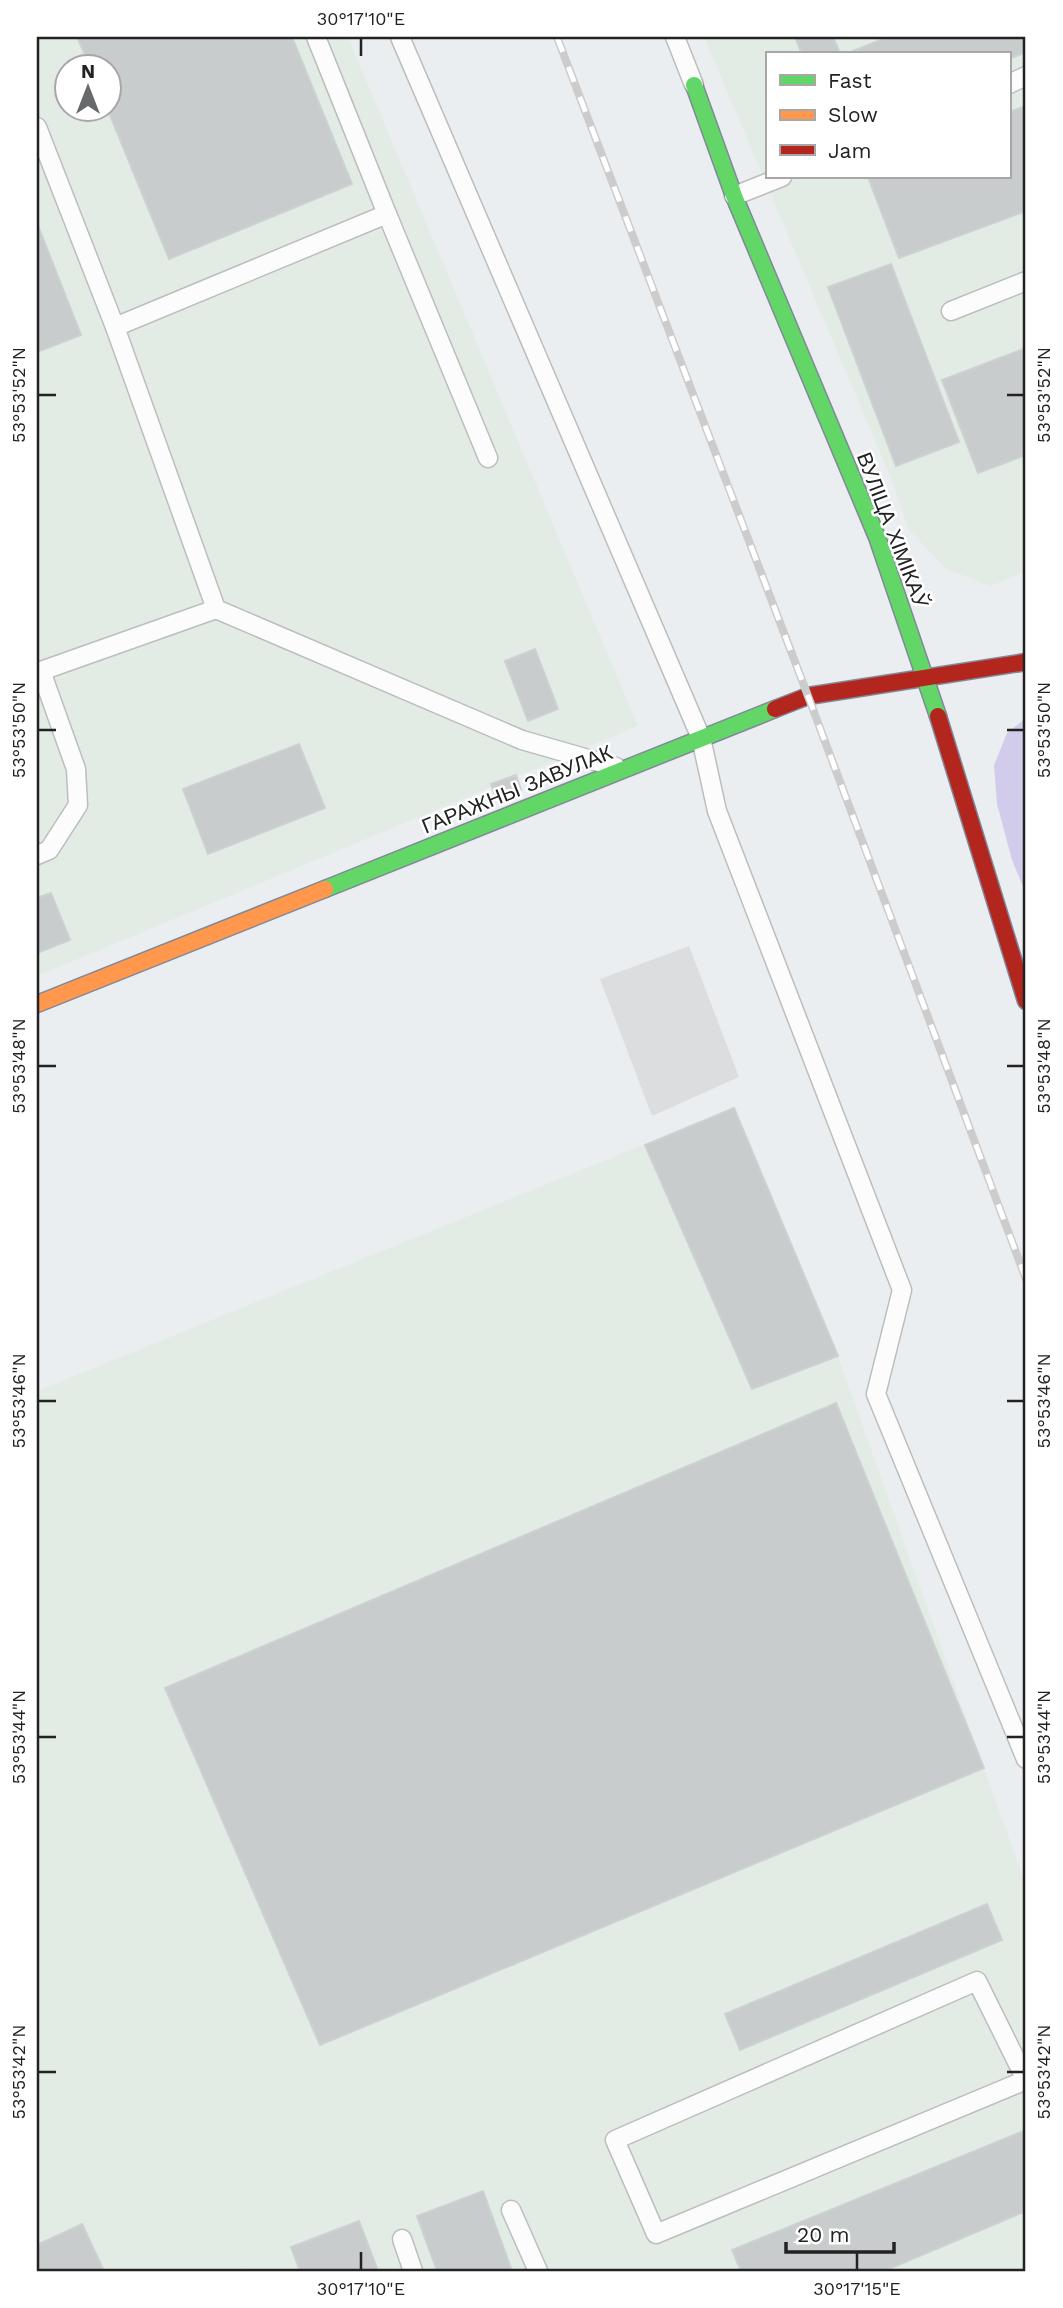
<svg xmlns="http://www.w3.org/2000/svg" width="1063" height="2308" font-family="'Work Sans',sans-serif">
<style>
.industrial{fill:#e3ece4;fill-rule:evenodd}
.grass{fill:#d1ccec}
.parking{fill:#dcddde}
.building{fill:#c8cccd;stroke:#ccd1d3;stroke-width:2}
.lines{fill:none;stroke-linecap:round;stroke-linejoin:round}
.lane-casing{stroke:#bcbebe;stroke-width:21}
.fast-casing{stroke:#82889a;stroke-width:19}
.slow-casing{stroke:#82889a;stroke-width:19}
.jam-casing{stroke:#82889a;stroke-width:19}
.path{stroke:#c6d4d1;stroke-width:4.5;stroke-dasharray:3.5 3.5;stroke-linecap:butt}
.lane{stroke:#fcfcfd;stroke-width:18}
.fast{stroke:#63d668;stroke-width:16}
.slow{stroke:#ff974d;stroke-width:16}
.jam{stroke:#b3261e;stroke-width:16}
.rail-casing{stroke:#ccc;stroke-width:8}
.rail{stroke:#fff;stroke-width:5;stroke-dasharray:16;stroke-linecap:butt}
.ticks{fill:none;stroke:#222;stroke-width:2.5}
.labels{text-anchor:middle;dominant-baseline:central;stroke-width:5;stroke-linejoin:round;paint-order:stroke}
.street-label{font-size:21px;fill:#222;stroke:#fff}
.neatline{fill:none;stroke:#222;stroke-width:2.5}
.ticks-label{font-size:18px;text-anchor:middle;fill:#222}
</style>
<rect width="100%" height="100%" fill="#ebeef0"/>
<g class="industrial">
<path d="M37 37H348L638 726 37 976ZM66 66H108V108H66Z"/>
<path d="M704 37H1026V571L991 586 946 569 909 530 890 476ZM767 54H1009V177H767Z"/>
<polygon points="734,1108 838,1356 1026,1886 1026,2271 37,2271 37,1391"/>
</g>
<polygon class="grass" points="1026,718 1026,894 1012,860 997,804 994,765 1007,733"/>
<polygon class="parking" points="689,946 739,1077 652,1116 600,979"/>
<g class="building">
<polygon points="77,37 292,37 352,184 169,259 107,108 108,66 90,66"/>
<polygon points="795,37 833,37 840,53 802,54"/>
<polygon points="888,37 1026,37 1026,52 1009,59 1009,54 846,54"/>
<polygon points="1026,106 1026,211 899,258 868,177 1009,177 1009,112"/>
<polygon points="37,223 81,335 37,352"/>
<polygon points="891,264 959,442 896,466 828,287"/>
<polygon points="1026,348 1026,455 978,473 942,380"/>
<polygon points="535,649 558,709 528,721 505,661"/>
<polygon points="299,744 325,808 208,854 183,789"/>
<polygon points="516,775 521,790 496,799 491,784"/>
<polygon points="51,893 70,940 37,953 37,898"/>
<polygon points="734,1108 838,1356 752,1389 645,1145"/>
<polygon points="836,1403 984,1768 320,2045 165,1688"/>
<polygon points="987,1904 1002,1940 740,2050 725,2014"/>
<polygon points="1026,2130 1026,2211 884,2271 741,2271 732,2250"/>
<polygon points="483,2191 512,2271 437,2271 417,2216"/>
<polygon points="359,2221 378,2271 300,2271 291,2247"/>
<polygon points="82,2224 104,2271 37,2271 37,2245"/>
</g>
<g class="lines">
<g class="lane-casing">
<g id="lane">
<polyline points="400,37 701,738 717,811 902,1290 876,1394 1026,1759"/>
<polyline points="675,37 694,85"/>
<polyline points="1009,84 1026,76"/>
<polyline points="37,127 115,327 216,609 522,740 616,767"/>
<polyline points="734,196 782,177"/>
<polyline points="387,214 488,458"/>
<polyline points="951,311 1026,281"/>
<polyline points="115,327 387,214 316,37"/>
<polyline points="37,855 49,850 78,805 76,769 41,671 216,609"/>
<polygon points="977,1981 1026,2080 656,2234 615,2140"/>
<polyline points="511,2210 538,2271"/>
<polyline points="402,2239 413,2271"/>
</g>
</g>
<g class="fast-casing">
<g id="fast">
<polyline points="694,85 734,196 877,537 938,716"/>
<polyline points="325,889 775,709"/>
</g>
</g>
<g class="slow-casing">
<polyline id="slow" points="37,1004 325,889"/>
</g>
<g class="jam-casing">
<g id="jam">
<polyline points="775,709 808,696 1026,662"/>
<polyline points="938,716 1026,1001"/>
</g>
</g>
<polyline class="path" points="243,2271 250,2271"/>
<use href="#lane" class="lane"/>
<use href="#fast" class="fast"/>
<use href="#slow" class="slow"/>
<use href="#jam" class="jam"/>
<g class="rail-casing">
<polyline id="rail" points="557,37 808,696 1026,1279"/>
</g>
<use href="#rail" class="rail"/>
</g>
<path class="ticks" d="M361 38V56M38 395H56M1007 395H1024M38 730H56M1007 730H1024M38 1066H56M1007 1066H1024M38 1401H56M1007 1401H1024M38 1737H56M1007 1737H1024M38 2072H56M1007 2072H1024M361 2252V2270M857 2252V2270"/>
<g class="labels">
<g class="street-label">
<text transform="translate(893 530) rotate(69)">ВУЛІЦА ХІМІКАЎ</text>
<text transform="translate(517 789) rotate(-22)">ГАРАЖНЫ ЗАВУЛАК</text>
</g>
</g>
<rect width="1063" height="2308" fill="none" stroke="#ffffff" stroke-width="77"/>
<rect x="766" y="52" width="245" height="126" fill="#ffffff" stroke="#a7a7a7" stroke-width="2"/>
<rect x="780" y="75" width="35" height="10" fill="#63d668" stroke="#a7a7a7" stroke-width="2"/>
<text x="828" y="88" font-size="21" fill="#222222">Fast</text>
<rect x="780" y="110" width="35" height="10" fill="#ff974d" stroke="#a7a7a7" stroke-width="2"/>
<text x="828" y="122" font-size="21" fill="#222222">Slow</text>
<rect x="780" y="145" width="35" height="10" fill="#b3261e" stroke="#a7a7a7" stroke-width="2"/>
<text x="828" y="158" font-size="21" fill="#222222">Jam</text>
<g transform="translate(88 88)"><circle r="33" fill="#ffffff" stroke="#a7a7a7" stroke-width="2"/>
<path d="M0-5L12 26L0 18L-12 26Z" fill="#68696a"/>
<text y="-10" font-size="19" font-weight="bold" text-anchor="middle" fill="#222222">N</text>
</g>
<path d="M786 2242v10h108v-10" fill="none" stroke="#222222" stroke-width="3.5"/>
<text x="797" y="2242" font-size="21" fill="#222222" stroke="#ffffff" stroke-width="5" paint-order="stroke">20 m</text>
<rect x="38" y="38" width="986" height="2232" class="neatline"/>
<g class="ticks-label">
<text x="361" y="25">30°17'10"E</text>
<text transform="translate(19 395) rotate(-90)" y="6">53°53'52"N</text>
<text transform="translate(1044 395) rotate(-90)" y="6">53°53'52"N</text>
<text transform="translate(19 730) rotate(-90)" y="6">53°53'50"N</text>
<text transform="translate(1044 730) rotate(-90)" y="6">53°53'50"N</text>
<text transform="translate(19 1066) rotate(-90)" y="6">53°53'48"N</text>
<text transform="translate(1044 1066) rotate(-90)" y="6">53°53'48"N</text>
<text transform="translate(19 1401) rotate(-90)" y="6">53°53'46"N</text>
<text transform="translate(1044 1401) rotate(-90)" y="6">53°53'46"N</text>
<text transform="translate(19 1737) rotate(-90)" y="6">53°53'44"N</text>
<text transform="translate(1044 1737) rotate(-90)" y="6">53°53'44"N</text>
<text transform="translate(19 2072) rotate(-90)" y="6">53°53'42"N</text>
<text transform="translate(1044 2072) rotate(-90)" y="6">53°53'42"N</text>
<text x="361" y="2295">30°17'10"E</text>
<text x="857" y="2295">30°17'15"E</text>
</g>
</svg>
